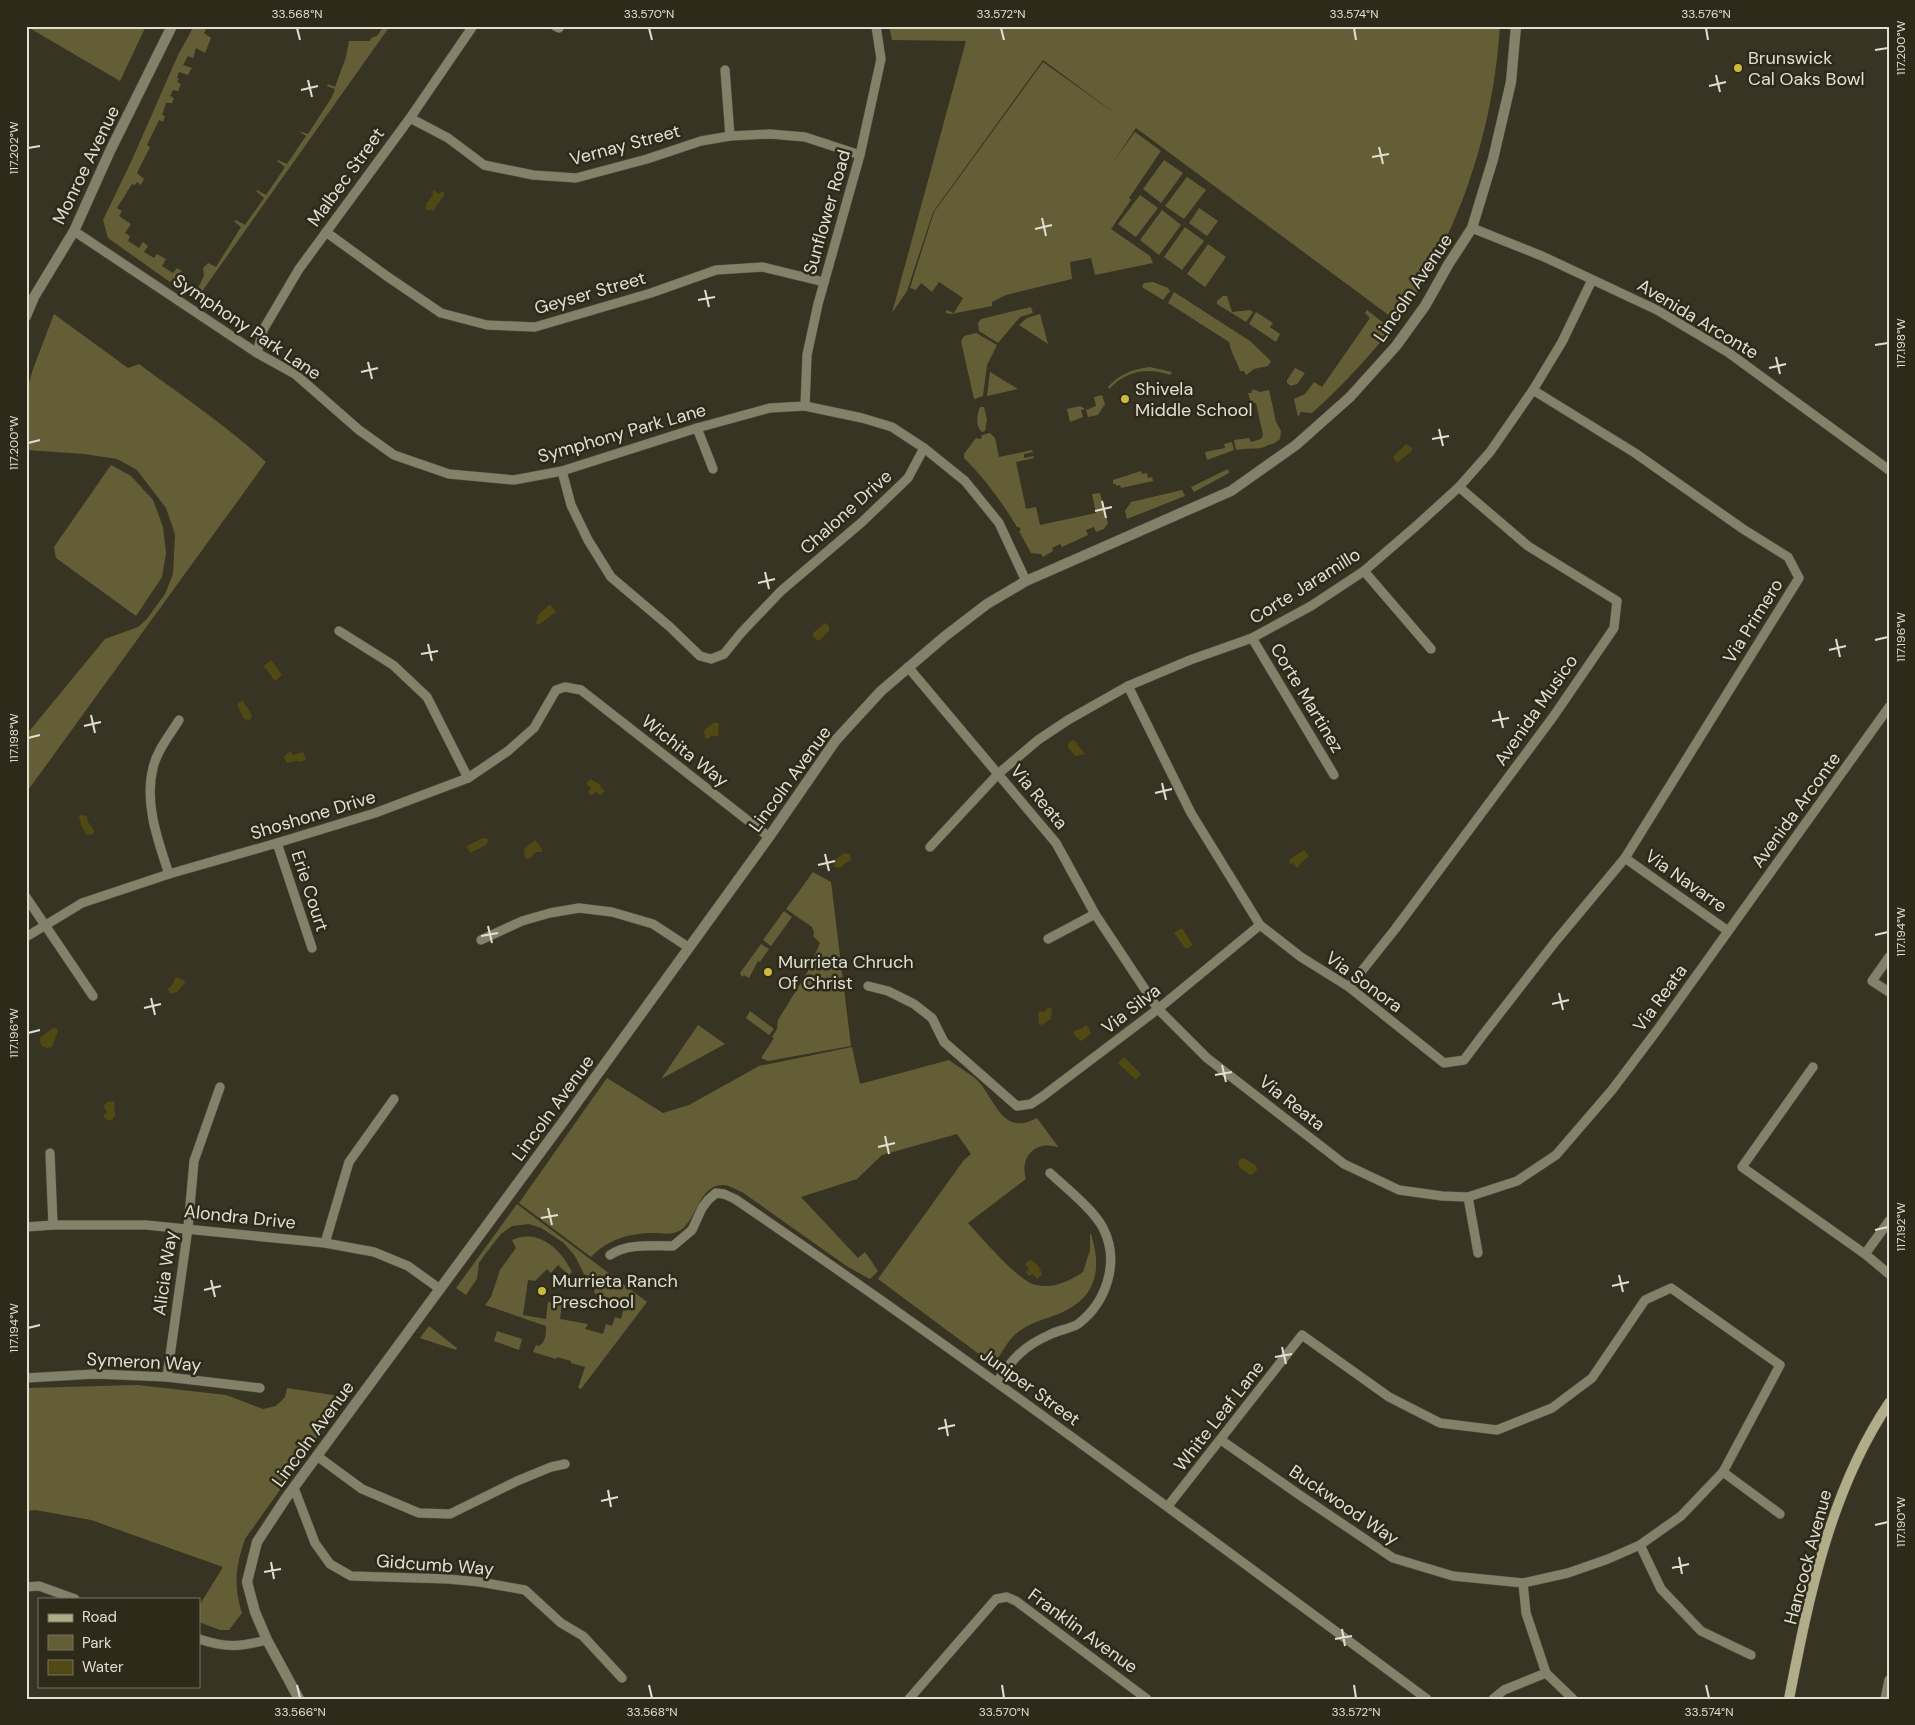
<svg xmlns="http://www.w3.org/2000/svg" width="1915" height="1725" font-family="'DM Sans',sans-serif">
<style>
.green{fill:#645e36}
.water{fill:#504913}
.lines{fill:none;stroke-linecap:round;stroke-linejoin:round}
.minor-casing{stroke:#555343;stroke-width:10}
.tertiary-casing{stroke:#555343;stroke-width:11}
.secondary-casing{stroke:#555343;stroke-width:11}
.minor{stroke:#84816b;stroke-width:9}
.tertiary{stroke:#84816b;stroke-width:10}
.secondary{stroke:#b1ad89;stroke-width:10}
.ticks{fill:none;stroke:#e0dfd4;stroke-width:2}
.poi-dot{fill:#cbba39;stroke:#2d2a19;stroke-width:2}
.labels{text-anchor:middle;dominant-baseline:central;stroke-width:5;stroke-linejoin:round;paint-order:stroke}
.poi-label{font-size:18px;fill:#e0dfd4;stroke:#2d2a19;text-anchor:start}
.street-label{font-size:18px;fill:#e0dfd4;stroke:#2d2a19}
.neatline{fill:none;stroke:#e0dfd4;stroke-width:2}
.ticks-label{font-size:12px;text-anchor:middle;fill:#e0dfd4}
</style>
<rect width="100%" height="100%" fill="#373423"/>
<g class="green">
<polygon points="26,26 146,26 120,81"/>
<polygon points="194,26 208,26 204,33 211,38 205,53 196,48 193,58 188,56 183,65 192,68 188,75 179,72 177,78 179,79 177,82 181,84 178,91 173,90 170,96 174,98 172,103 166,103 162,115 165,116 163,122 159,120 147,145 150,147 137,173 144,179 141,185 137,182 135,185 132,184 117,208 122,211 119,216 131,224 125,233 130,236 128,241 139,248 143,242 148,246 144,252 154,258 157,254 166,259 162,266 173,273 177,268 182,271 178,276 170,282 108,238 103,220 131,162 178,55"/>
<polygon points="384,26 390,26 196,300 193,298 204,276 203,268 208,263 216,267 241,227 234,221 236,220 245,225 264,198 256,191 257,190 266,195 285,167 277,161 278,160 287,164 306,136 299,131 308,134 332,97 335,89 327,86 328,84 335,87 346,57 349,41 370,41 371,38 377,36"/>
<path d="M889 26H1500C1493 133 1459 234 1398 322L1136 128 1114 161 1135 132 1161 151 1129 198 1131 200 1111 229 1150 256 1153 263 1095 275 1091 258 1070 262 1072 279 1006 295 992 302V306L951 314 946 313V310L954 313 963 298 939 282 932 292 921 283 916 290 910 288 934 212 1043 62 1120 117 1043 60 933 212 907 291 892 313 966 41 892 40Z"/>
<polygon points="1164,160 1183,173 1161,203 1143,189"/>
<polygon points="1187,177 1206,190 1184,219 1165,206"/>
<polygon points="1140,195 1158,208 1136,237 1118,224"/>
<polygon points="1199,208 1218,221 1207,236 1189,223"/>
<polygon points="1162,210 1181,225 1159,255 1140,240"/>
<polygon points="1185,227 1204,241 1182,270 1164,257"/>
<polygon points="1208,244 1226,257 1205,287 1187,274"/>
<polygon points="1153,282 1168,288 1170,291 1163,300 1142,287 1144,283"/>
<path d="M1174 292 1250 341 1271 361 1268 366 1254 369 1246 375 1244 371H1240C1237 361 1231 353 1229 342L1168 303Z"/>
<polygon points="1223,296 1227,296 1232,312 1250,310 1253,312 1246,322 1217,304 1217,301"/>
<polygon points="1031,307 1033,313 1020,317 998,343 979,331 978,323 981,319"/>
<path d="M1367 310 1391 329C1367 359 1341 387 1312 413L1301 412 1298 417 1294 399 1305 394 1314 382 1322 387 1370 318 1365 313Z"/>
<polygon points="1256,312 1273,323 1270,327 1280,334 1276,342 1249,324"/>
<path d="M54 314 128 368 139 364C182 396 227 426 266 462L26 793V735L105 639 138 627 146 620 165 594 173 574 175 534 166 508 137 470 117 459 84 454 26 450V393L33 369Z"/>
<polygon points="1040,314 1048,344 1019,325 1027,318"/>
<polygon points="976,333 997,345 987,365 983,396 974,399 961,341 964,336"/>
<path d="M1150 367 1172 372 1170 375C1147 367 1126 371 1109 389L1108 387C1119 374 1133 369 1150 367Z"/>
<polygon points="1295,368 1305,373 1297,384 1291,386 1287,383 1287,380"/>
<polygon points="990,372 1018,389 987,396"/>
<path d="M1253 389 1260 392 1269 390 1276 422 1281 431 1280 439 1273 444C1268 444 1266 447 1261 448 1253 449 1245 448 1236 450L1234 440 1249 438 1251 442 1261 439 1263 435 1256 403H1251L1248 393H1251Z"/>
<polygon points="1102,395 1105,404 1098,415 1088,417 1086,410 1096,406 1094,397"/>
<polygon points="1080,406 1085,409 1081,410 1083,417 1070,422 1067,409"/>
<path d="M980 407H984L987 420 985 431 982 432C975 427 977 413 980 407Z"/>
<path d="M990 433 995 438 999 457 1032 450 1033 452 1024 454V458L1034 456V458L1016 462 1026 509 1036 507 1040 525 1096 513 1092 494 1100 493 1108 523 1104 529 1096 532 1094 527 1086 530 1088 535 1062 547 1060 544 1052 548 1053 551 1043 557 1041 554 1031 553 1019 531 1021 530 1019 527H1017C1002 502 985 479 964 458V454L976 438 981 439 982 435Z"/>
<polygon points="1232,442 1234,450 1207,460 1205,452 1225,448 1224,444"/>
<polygon points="111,465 131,476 153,500 163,527 166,553 162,577 136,616 56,558 54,547"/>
<polygon points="1228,469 1229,473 1194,492 1191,487"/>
<polygon points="1141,471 1142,474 1147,473 1148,478 1152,477 1153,481 1121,488 1120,485 1116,486 1116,484 1113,484 1113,480"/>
<polygon points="1182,490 1185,496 1127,519 1125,511 1131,502"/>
<polygon points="813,872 831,882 851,1046 768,1061 761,1058 774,1038 772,1037 777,1029 778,1020 807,973 820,943 813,936 814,932 812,927 786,909"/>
<polygon points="784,911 792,917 771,946 763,940"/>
<polygon points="761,944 769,949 760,962 758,961 749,978 744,975 742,977 740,973"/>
<polygon points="750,1011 774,1029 769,1035 746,1018"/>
<polygon points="698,1025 725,1044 661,1079"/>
<path d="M852 1047 860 1084 949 1060C959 1068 976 1076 983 1087 997 1107 1006 1135 1037 1118L1059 1148C1037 1139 1019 1156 1026 1179L968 1223C981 1237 1019 1282 1036 1285 1053 1289 1070 1281 1083 1272L1090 1250V1234H1091C1102 1268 1097 1296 1063 1312 1047 1319 1030 1322 1017 1333 1009 1339 1004 1349 998 1358L987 1360 878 1279 964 1160 971 1154 957 1134 882 1155 857 1179 801 1197 858 1258 865 1252 878 1271 870 1279 848 1267 742 1192C736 1190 729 1185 724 1185 698 1183 697 1224 677 1232 670 1235 661 1233 654 1233 630 1233 608 1239 591 1257L519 1203 607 1078 663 1113 689 1105 759 1066Z"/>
<path d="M517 1204 647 1302 581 1389 578 1388 585 1367 571 1363V1361L557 1357 556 1359 533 1352 536 1345 539 1346C546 1342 546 1333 546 1326L485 1305 491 1297 500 1270 516 1248 512 1240C538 1228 561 1249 572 1272L569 1275 558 1265 551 1273 547 1269 535 1281 528 1280 523 1315 546 1319 548 1302 562 1303 560 1319 588 1324 585 1329 603 1334 606 1324 612 1326 615 1317 621 1319 625 1303 594 1293 596 1281 584 1274 575 1256 564 1243 541 1228 529 1224 512 1226 501 1234 486 1253 479 1263 477 1279 466 1295 456 1288Z"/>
<polygon points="429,1326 457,1348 456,1350 420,1338"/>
<polygon points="497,1331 522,1339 519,1350 494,1341"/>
<path d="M137 1385 226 1395 263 1409 276 1406 285 1397 287 1388 346 1397 245 1539C236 1566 233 1584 242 1613L229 1630H220L199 1622V1606L223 1567 91 1520 35 1510 26 1511V1388Z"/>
</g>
<g class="water">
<polygon points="434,190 439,194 442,191 445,194 433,211 430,209 428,211 425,208 427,205 425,203 427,203 433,195 432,194"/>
<polygon points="1406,444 1412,448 1412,451 1397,463 1393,457"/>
<polygon points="550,604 556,612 538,625 535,622 538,620 537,616"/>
<polygon points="825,623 829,626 829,631 819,641 813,637 813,633"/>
<polygon points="271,660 282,675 275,681 264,666"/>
<polygon points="243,701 252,715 250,720 244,719 238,707 238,703"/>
<polygon points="715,722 719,724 718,732 719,736 711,736 708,739 705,738 704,730"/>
<polygon points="1073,740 1075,741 1085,754 1075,756 1068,747 1068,743"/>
<polygon points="290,751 293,755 303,752 306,759 301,762 296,761 287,763 284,757"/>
<polygon points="590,779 601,785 600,787 605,791 601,795 595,792 592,796 588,793 591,788 586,784"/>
<polygon points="82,815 87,816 88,822 94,830 93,834 87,835 81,825 79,816"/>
<polygon points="483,838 489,839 486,845 470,853 467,846"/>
<polygon points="535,840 542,849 542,852 535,852 531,858 525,859 524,849"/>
<polygon points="1304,850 1309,856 1299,865 1300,866 1297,868 1293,863 1289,864 1290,859"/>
<polygon points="844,853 850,854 851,860 843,865 841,868 834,867 835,860"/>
<polygon points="1182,928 1193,945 1186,949 1174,933"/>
<polygon points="175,977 184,980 185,983 177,992 170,994 168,989 173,984"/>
<polygon points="1048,1008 1051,1008 1052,1009 1051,1019 1042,1025 1039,1024 1038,1013 1040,1011 1044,1012"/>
<polygon points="1085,1025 1089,1028 1091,1034 1081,1041 1075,1036 1073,1031 1083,1028"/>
<polygon points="53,1028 56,1028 58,1031 52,1047 47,1048 42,1046 39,1040 41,1037"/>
<polygon points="1124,1057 1141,1074 1136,1080 1118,1063"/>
<polygon points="114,1101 115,1115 112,1120 108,1120 103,1117 107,1112 104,1107 106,1102"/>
<polygon points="1244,1158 1256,1166 1257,1170 1253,1174 1250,1175 1239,1167 1238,1162 1240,1159"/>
<path d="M1030 1260C1038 1264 1040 1267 1042 1275L1037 1279 1033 1274 1029 1276 1026 1272 1029 1269 1025 1264Z"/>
</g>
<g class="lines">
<g class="minor-casing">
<g id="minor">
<polyline points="555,26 559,28"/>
<polyline points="725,70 730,136"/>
<polyline points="410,118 448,138 484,165 533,175 576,178 647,159 701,141 730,136 770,134 805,137 860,155"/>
<polyline points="1472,228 1542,256 1657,310 1729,353 1889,470"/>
<polyline points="74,231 257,353 295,374 359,430 394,455 449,474 514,480 562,471 697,428 770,408 805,406 862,418 892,427 924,448 965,481 999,523 1026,581"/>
<polyline points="326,232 388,277 441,313 487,325 535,327 651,293 716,270 763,267 824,282"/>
<polyline points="257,353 263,330 299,269 410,118 473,26"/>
<polyline points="805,406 807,355 818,304 860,155 881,59 876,26"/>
<polyline points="697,428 713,469"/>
<polyline points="562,471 571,505 588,540 611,577 670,627 700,656 711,659 724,654 741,633 781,591 862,522 908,478 924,448"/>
<polyline points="1364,571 1431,649"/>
<polyline points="339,631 393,665 427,697 468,778"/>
<polyline points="1252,638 1334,775"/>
<polyline points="908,667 1056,843 1095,914 1158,1009 1207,1058 1344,1164 1399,1190 1442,1196 1468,1197 1517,1181 1556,1155 1612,1090 1658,1029 1889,707"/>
<polyline points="1128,686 1191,813 1260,925 1301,957 1349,987 1444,1063 1464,1060 1482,1036 1555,942 1625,858 1799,578 1788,557 1743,529 1635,453 1533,390"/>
<polyline points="277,843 312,948"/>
<polyline points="930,847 998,774 1038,740 1068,720 1128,686 1190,660 1252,638 1311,606 1364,571 1415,527 1459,487 1490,452 1533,390 1562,342 1592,280"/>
<polyline points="1625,858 1728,931"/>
<path d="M169 874C158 841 144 803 153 768 157 750 170 735 179 720"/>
<polyline points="26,897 93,996"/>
<polyline points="26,937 82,903 169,874 277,843 375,813 468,778 508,751 534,728 556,690 565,687 581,690 769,837"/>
<polyline points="1048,939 1095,914"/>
<polyline points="481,940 522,921 550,913 579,908 612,912 653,924 688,947"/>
<polyline points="1889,957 1872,981 1889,992"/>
<polyline points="868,986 888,991 914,1004 932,1018 944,1042 1017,1106 1031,1104 1043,1096 1158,1009 1260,925"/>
<polyline points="1349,987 1396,928 1553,717 1614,628 1617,601 1528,546 1459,487"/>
<polyline points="1813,1067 1742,1167 1865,1254 1889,1274"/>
<polyline points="50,1153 53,1225"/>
<polyline points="1468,1197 1478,1253"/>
<polyline points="26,1227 53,1225 146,1225 325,1243 374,1252 408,1266 440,1289"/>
<polyline points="325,1243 349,1162 394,1099"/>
<polyline points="1865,1254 1889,1221"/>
<path d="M610 1255C628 1243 652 1246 673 1246L692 1230 702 1208 708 1200 716 1193 724 1194 735 1199C970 1359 1198 1529 1427 1699"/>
<polyline points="167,1377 188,1228 194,1161 220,1087"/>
<polyline points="26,1378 95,1374 167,1377 260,1388"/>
<path d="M997 1382C1012 1359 1024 1346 1049 1335 1058 1330 1070 1329 1078 1324 1107 1302 1120 1261 1103 1228 1094 1210 1065 1187 1050 1173"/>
<polyline points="317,1456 362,1489 419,1513 450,1514 517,1481 551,1467 565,1464"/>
<polyline points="1723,1472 1780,1514"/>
<polyline points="294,1488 315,1543 330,1564 351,1576 448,1579 480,1582 525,1590 561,1623 583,1636 622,1678"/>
<polyline points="1168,1506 1302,1335 1389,1397 1440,1423 1497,1430 1552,1408 1592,1378 1645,1300 1671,1288 1780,1365 1723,1472 1681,1516 1640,1545 1608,1559 1568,1573 1523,1583 1453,1576 1393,1558 1301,1496 1221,1440"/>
<polyline points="1640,1545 1661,1589 1701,1631 1751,1655"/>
<polyline points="1523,1583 1526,1613 1546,1673 1573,1699"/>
<polyline points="26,1587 39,1586 75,1599"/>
<path d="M199 1639C226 1648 239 1647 267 1640"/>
<polyline points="909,1699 996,1599 1007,1597 1016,1601 1147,1699"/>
<polyline points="1493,1699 1504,1690 1546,1673"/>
<polyline points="1885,1699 1889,1680"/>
</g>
</g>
<g class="tertiary-casing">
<g id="tertiary">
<polyline points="26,316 34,297 74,231 110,151 172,26"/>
<polyline points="299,1699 267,1640 255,1612 247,1582 257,1542 286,1498 565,1119 769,837 836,740 881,691 944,637 987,604 1026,581 1231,491 1296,445 1350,397 1396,346 1425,306 1448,265 1472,228 1493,159 1511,82 1516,26"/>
</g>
</g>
<g class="secondary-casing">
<path id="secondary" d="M1789 1699C1809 1596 1830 1491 1889 1403"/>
</g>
<use href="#minor" class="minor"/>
<use href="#tertiary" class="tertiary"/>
<use href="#secondary" class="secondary"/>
</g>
<path class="ticks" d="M297 28 300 40M649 28 652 40M1001 28 1004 40M1354 28 1356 40M1706 28 1708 40M1875 50 1888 48M1716 75 1720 92M308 80 312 97M1709 86 1726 82M301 90 318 86M1379 147 1383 164M28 148 40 146M1372 157 1389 154M1042 218 1046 236M1035 229 1052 225M705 290 709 307M698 300 715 297M1875 345 1888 343M1776 357 1780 374M368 362 372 379M1769 368 1786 364M361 372 378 368M1439 429 1443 446M1432 439 1449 436M28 443 40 440M1102 501 1106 518M1095 511 1112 507M765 572 769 589M758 583 775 579M1836 639 1840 657M1875 640 1888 637M428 644 432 661M1829 650 1846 646M421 654 438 651M1499 711 1503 728M91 715 95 733M1492 721 1509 718M84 726 101 722M28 738 40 735M1162 783 1166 800M1155 793 1172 789M825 854 829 871M818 865 835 861M488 926 492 943M1875 935 1888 932M481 936 498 933M1559 993 1563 1010M151 998 155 1015M1552 1004 1569 1000M144 1008 161 1004M28 1033 40 1030M1222 1065 1226 1082M1215 1075 1232 1072M885 1136 889 1154M878 1147 895 1143M548 1208 552 1225M541 1218 558 1215M1875 1230 1888 1227M1619 1275 1623 1292M211 1280 215 1297M1612 1286 1629 1282M204 1290 221 1286M28 1328 40 1325M1282 1347 1286 1364M1275 1357 1292 1354M945 1419 948 1436M938 1429 955 1425M608 1490 611 1507M601 1501 618 1497M1875 1525 1888 1522M1679 1557 1682 1574M271 1562 274 1579M1672 1568 1689 1564M264 1572 281 1569M1342 1629 1345 1646M1335 1639 1352 1636M297 1685 300 1698M649 1685 652 1698M1002 1685 1004 1698M1354 1685 1356 1698M1706 1685 1709 1698"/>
<g class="poi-dot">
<circle cx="1738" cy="68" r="5"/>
<circle cx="1125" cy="399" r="5"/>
<circle cx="768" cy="972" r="5"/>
<circle cx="542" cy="1291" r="5"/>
</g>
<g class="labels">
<g class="poi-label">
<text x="1748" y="58">Brunswick<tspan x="1748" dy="21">Cal Oaks Bowl</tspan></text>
<text x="1135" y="389">Shivela<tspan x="1135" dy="21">Middle School</tspan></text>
<text x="778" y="962">Murrieta Chruch<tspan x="778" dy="21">Of Christ</tspan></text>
<text x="552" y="1281">Murrieta Ranch<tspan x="552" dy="21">Preschool</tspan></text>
</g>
<g class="street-label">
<text transform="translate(625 145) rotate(-15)">Vernay Street</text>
<text transform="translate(86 165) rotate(-64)">Monroe Avenue</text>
<text transform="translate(346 177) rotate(-54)">Malbec Street</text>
<text transform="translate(827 212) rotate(-74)">Sunflower Road</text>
<text transform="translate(1413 288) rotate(-56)">Lincoln Avenue</text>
<text transform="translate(590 293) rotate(-16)">Geyser Street</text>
<text transform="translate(1698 319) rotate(31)">Avenida Arconte</text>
<text transform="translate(247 327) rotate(34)">Symphony Park Lane</text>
<text transform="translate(622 433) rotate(-16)">Symphony Park Lane</text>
<text transform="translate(846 512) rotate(-42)">Chalone Drive</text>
<text transform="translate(1305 586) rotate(-32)">Corte Jaramillo</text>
<text transform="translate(1753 621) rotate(-58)">Via Primero</text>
<text transform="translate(1307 698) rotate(59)">Corte Martinez</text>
<text transform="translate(1536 710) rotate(-55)">Avenida Musico</text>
<text transform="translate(685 751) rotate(38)">Wichita Way</text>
<text transform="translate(790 779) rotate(-54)">Lincoln Avenue</text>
<text transform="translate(1039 797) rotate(50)">Via Reata</text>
<text transform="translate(1796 810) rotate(-54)">Avenida Arconte</text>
<text transform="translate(313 815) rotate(-17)">Shoshone Drive</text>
<text transform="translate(1686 881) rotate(35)">Via Navarre</text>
<text transform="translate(310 891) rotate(72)">Erie Court</text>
<text transform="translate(1364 982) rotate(36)">Via Sonora</text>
<text transform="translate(1660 998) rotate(-54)">Via Reata</text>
<text transform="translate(1131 1009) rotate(-38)">Via Silva</text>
<text transform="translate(1292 1103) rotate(38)">Via Reata</text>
<text transform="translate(553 1108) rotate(-54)">Lincoln Avenue</text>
<text transform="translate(240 1217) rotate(6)">Alondra Drive</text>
<text transform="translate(165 1273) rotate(-82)">Alicia Way</text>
<text transform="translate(144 1362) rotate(3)">Symeron Way</text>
<text transform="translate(1030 1387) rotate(36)">Juniper Street</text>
<text transform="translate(1219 1416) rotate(-52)">White Leaf Lane</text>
<text transform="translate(313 1434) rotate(-54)">Lincoln Avenue</text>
<text transform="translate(1344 1505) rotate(34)">Buckwood Way</text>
<text transform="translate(1808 1557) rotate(-75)">Hancock Avenue</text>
<text transform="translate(435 1565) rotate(4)">Gidcumb Way</text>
<text transform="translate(1083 1631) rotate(36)">Franklin Avenue</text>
</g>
</g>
<rect width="1915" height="1725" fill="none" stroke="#2d2a19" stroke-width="55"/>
<rect x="38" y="1598" width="162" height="90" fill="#2d2a19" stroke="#757264"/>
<rect x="48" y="1614" width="25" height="8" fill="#b1ad89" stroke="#757264"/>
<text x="82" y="1622" font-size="15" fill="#e0dfd4">Road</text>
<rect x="48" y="1635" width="25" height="15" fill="#645e36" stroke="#757264"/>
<text x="82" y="1648" font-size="15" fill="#e0dfd4">Park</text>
<rect x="48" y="1660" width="25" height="15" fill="#504913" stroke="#757264"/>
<text x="82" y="1672" font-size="15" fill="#e0dfd4">Water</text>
<rect x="28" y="28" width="1860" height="1670" class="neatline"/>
<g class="ticks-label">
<text x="297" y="18">33.568°N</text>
<text x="649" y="18">33.570°N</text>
<text x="1001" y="18">33.572°N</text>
<text x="1354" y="18">33.574°N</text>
<text x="1706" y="18">33.576°N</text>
<text transform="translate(1901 48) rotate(-90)" y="4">117.200°W</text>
<text transform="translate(14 148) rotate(-90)" y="4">117.202°W</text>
<text transform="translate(1901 343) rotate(-90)" y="4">117.198°W</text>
<text transform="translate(14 443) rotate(-90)" y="4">117.200°W</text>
<text transform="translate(1901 637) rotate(-90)" y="4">117.196°W</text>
<text transform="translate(14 738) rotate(-90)" y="4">117.198°W</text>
<text transform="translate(1901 932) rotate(-90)" y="4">117.194°W</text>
<text transform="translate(14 1033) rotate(-90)" y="4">117.196°W</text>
<text transform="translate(1901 1227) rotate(-90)" y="4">117.192°W</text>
<text transform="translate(14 1328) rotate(-90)" y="4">117.194°W</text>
<text transform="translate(1901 1522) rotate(-90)" y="4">117.190°W</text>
<text x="300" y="1716">33.566°N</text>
<text x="652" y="1716">33.568°N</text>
<text x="1004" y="1716">33.570°N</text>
<text x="1356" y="1716">33.572°N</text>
<text x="1709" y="1716">33.574°N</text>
</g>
</svg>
